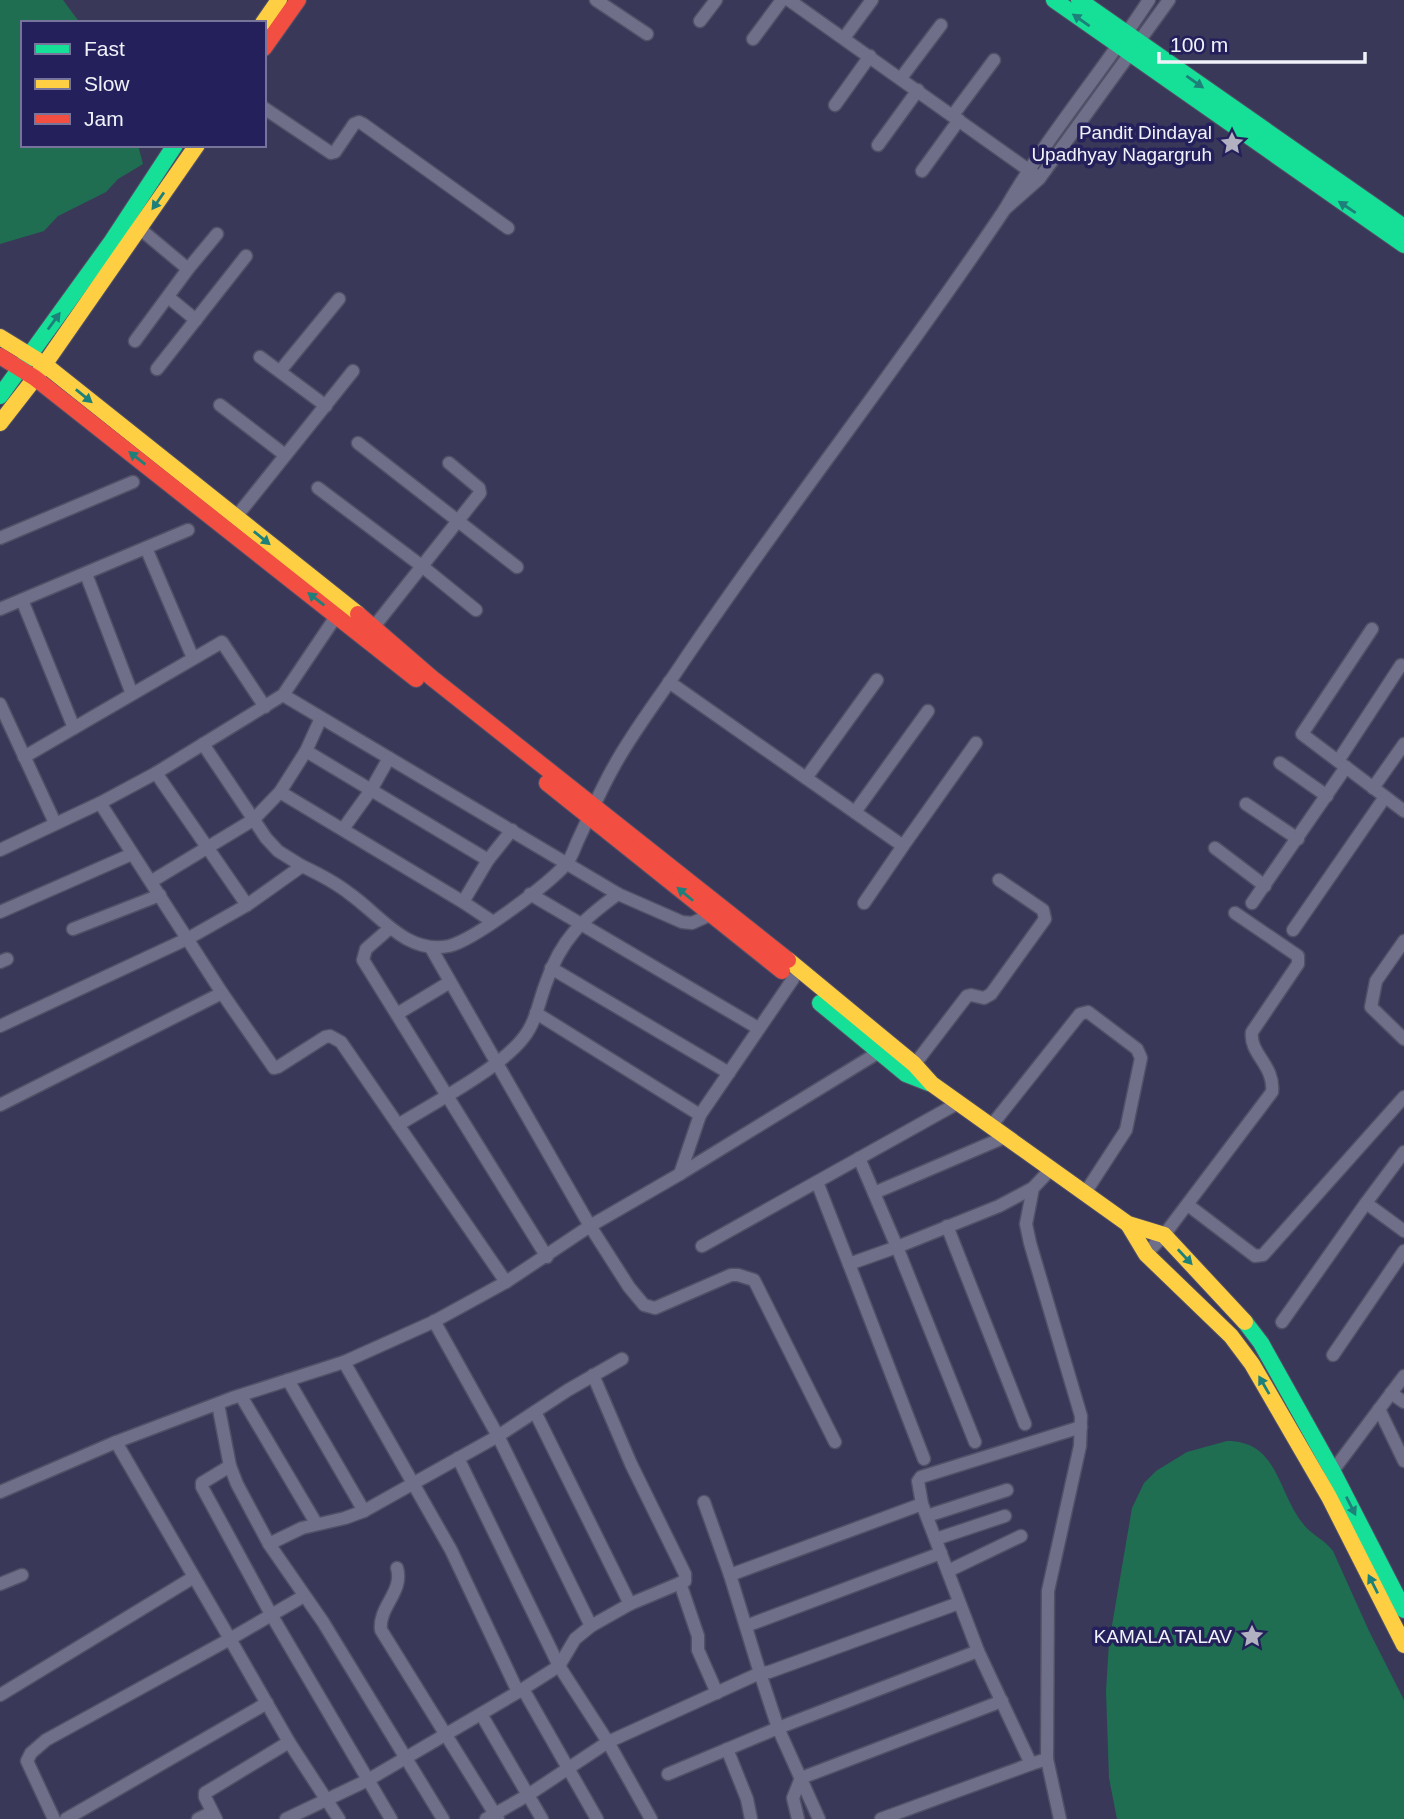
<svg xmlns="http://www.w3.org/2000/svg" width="1404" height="1819" font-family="Helvetica,sans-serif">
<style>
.water{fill:#1f6e51}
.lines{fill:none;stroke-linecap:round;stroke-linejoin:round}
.street-casing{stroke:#515066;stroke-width:15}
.fast-casing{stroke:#515066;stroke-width:18}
.slow-casing{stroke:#515066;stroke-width:18}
.jam-casing{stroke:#515066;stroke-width:18}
.street{stroke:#706f8a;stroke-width:12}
.fast{stroke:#16e098;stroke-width:16}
.slow{stroke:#ffcf43;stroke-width:16}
.jam{stroke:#f24e42;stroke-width:16}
.oneway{fill:#1d807a}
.labels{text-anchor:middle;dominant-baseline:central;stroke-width:7;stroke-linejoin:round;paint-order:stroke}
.poi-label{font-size:19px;fill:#f1f2f9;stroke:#24205b;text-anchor:end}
</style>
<rect width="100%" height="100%" fill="#3a3859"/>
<g class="water">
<polygon points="0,0 63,0 80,23 23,23 23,145 138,145 143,164 118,179 106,192 58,216 44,231 0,244"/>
<path d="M1227 1441C1279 1441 1277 1493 1304 1525 1312 1535 1325 1540 1333 1551L1369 1631 1404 1700V1819H1117L1109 1778 1106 1691 1109 1643 1132 1508 1144 1483 1156 1471 1187 1452Z"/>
</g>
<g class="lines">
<g class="street-casing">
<g id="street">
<polyline points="596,0 647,34"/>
<polyline points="789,0 1034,174"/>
<path d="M1149 0C1103 71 1047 136 1005 209L1039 179 1169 0"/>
<polyline points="700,21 716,0"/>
<polyline points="844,38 872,0"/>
<polyline points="753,39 782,0"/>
<polyline points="901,78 941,25"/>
<polyline points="835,105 870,56"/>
<polyline points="264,108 331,153 335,152 354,124 359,122 363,124 508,228"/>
<polyline points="953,115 994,60"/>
<polyline points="878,145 918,90"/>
<polyline points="922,171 959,120"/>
<polyline points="139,228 188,269 217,234"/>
<polyline points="168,297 196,320"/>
<polyline points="135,341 188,269"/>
<polyline points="260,357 326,406"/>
<polyline points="157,369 246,256"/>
<polyline points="280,371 339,299"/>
<polyline points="220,405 285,455"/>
<polyline points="358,443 517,567"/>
<polyline points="318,488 423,567 476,610"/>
<polyline points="236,517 353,371"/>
<polyline points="0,538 133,482"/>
<polyline points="146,548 193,658"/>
<polyline points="86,574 132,694"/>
<polyline points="22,600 74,728"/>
<polyline points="0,609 188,530"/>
<polyline points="1372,629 1302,734 1404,811"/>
<polyline points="369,633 480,493 479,488 449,463"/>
<polyline points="669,682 903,846 976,743"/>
<polyline points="283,695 618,894 682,922 692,923 710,915"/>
<polyline points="0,704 55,823"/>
<polyline points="321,718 306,751 280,792 463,902 488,860 512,830"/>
<polyline points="306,751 488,860"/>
<polyline points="24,757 222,642 265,707"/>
<polyline points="1338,761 1401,665"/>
<polyline points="1280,763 1327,796"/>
<polyline points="156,773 247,905"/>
<polyline points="806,778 877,680"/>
<polyline points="1373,788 1404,744"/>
<polyline points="1246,804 1298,839"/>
<polyline points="855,812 928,711"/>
<polyline points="343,829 371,790 389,758"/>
<polyline points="1215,848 1265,886"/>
<polyline points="0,850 100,803"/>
<path d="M302 866C319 874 335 882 350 894 380 915 407 955 449 946 474 940 549 884 567 863 572 857 575 846 579 838 590 815 600 791 613 768 633 731 660 697 683 662 787 508 902 363 1005 209"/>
<polyline points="152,881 253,820 280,792"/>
<polyline points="530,894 758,1028"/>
<polyline points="463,902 493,922"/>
<polyline points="864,903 903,846"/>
<polyline points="1252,903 1346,767"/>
<polyline points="0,912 132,854"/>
<polyline points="390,928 366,949 363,960 547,1257"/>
<polyline points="73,929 160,895"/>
<polyline points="1293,930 1385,797"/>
<polyline points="1404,941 1376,981 1371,1007 1404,1039"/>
<polyline points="431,948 590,1226 629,1287 644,1305 655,1308 731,1275 738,1275 754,1280 835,1442"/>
<polyline points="0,962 7,959"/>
<polyline points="551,968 729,1073"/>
<polyline points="222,993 274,1068 278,1067 325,1037 330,1036 341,1042 506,1282"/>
<polyline points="536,1013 700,1115 793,979"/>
<polyline points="397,1014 450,982"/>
<polyline points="0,1026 189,938 247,905 302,866 278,851 266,838 203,744"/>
<polyline points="911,1069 967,996 971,995 984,998 991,994 1045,919 1043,910 999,880"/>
<polyline points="0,1105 222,993 100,803 156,773 283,695 337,615"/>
<path d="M398 1125C432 1104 501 1068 524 1037 536 1022 539 1001 546 983 561 939 582 920 618 894"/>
<polyline points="991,1126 1080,1014 1088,1012 1137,1049 1141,1058 1126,1130 1085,1193"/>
<polyline points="1404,1152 1366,1203 1404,1231"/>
<polyline points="859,1158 897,1247 849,1264 924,1459"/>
<polyline points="1052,1168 1033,1188 1026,1224 1030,1243 1081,1416 1080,1446 1048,1591 1047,1759 1060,1819"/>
<polyline points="680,1174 700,1115"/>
<polyline points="817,1182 849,1264"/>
<polyline points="874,1193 1005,1137"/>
<polyline points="1188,1205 1255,1256 1263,1255 1404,1097"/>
<polyline points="947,1226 1025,1424"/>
<polyline points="702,1246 958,1103"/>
<path d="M1146 1254 1164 1235 1272 1092C1275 1065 1249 1054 1252 1032L1298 964V956L1235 913"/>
<polyline points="434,1321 498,1436 591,1626"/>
<polyline points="1282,1322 1366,1203"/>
<polyline points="1333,1355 1404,1251"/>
<polyline points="344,1362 451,1550 518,1692"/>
<polyline points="288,1380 364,1511"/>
<polyline points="1391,1393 1404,1402"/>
<polyline points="241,1396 316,1523"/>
<polyline points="218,1404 230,1466 237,1484 269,1544 323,1622 443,1819"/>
<polyline points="1379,1409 1404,1461"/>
<polyline points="535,1412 630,1604"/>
<polyline points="116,1442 230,1639 304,1596"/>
<polyline points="975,1442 897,1247 999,1206 1033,1188"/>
<polyline points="458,1458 559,1666 608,1742 651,1819"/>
<polyline points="230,1466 202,1483 202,1487 272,1616 391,1819"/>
<polyline points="1329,1476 1404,1376"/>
<polyline points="0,1492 116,1442 232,1398 344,1362 433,1322 506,1282 590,1226 680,1174 884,1049"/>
<polyline points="927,1516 1007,1490"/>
<polyline points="936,1539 1005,1516"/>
<polyline points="269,1544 302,1528 345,1518 364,1511 498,1436 568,1390 622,1359"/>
<path d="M397 1568C404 1592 378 1607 381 1630L498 1819"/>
<polyline points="948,1571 1021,1536"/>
<polyline points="730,1575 922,1504"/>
<polyline points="680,1583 698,1636 698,1650 717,1693"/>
<polyline points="0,1584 22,1575"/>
<polyline points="746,1626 941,1553"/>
<polyline points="523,1689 597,1819"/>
<polyline points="0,1695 194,1577"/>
<polyline points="481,1714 528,1795 486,1819"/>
<polyline points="727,1749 747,1799 751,1819"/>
<polyline points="1047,1759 1031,1764 978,1651 922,1504 918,1481 921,1477 1081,1427"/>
<polyline points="668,1774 778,1728 978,1651"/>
<polyline points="54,1819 27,1761 31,1753 46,1740 230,1639 289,1742 339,1819"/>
<polyline points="66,1819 267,1703"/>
<polyline points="198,1819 212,1812"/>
<polyline points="216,1819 205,1797 205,1793 289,1742"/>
<polyline points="286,1819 368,1780 518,1692 559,1666 575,1639 591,1626 630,1604 685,1581 685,1574 631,1464 593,1375"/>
<polyline points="542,1819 528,1795 608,1742 760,1673 730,1575 704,1502"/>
<polyline points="798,1819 793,1798 801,1778 1002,1701"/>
<polyline points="819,1819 778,1728 760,1673 769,1672 959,1603"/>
<polyline points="881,1819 1031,1764"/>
</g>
</g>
<g class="fast-casing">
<g id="fast">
<polyline points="1054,0 1404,245"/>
<polyline points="1079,0 1404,227"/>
<polyline points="0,396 112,241 175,145"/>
<polyline points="820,1003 906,1074 929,1083"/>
<polyline points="1245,1322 1261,1343 1333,1472 1404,1610"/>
</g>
</g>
<g class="slow-casing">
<g id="slow">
<polyline points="263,23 279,0"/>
<polyline points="0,337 44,364 358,614"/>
<polyline points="0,423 35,378 197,145"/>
<polyline points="788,960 914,1064 932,1084 1128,1224 1164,1235 1245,1322"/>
<polyline points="1128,1224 1146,1254 1231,1336 1252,1364 1329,1497 1404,1645"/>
</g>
</g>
<g class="jam-casing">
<g id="jam">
<polyline points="264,48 298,0"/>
<polyline points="0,356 35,378 416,679"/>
<polyline points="358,614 432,678 788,960"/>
<polyline points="547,783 782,971"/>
</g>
</g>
<use href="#street" class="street"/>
<use href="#fast" class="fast"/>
<use href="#slow" class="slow"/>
<use href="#jam" class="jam"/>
</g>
<defs><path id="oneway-solid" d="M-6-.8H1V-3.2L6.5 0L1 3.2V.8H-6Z" transform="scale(1.75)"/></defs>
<g class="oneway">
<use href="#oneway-solid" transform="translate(1081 20) rotate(-145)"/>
<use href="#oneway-solid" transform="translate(1195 82) rotate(35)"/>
<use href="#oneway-solid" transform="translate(158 201) rotate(125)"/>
<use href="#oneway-solid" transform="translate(1347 207) rotate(-146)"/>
<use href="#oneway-solid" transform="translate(54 321) rotate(-54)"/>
<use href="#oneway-solid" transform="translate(84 396) rotate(39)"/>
<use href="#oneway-solid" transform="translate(137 458) rotate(-142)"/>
<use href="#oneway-solid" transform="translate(262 538) rotate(39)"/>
<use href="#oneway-solid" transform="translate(316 599) rotate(-142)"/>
<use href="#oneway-solid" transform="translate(685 894) rotate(-140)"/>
<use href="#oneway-solid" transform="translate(1185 1257) rotate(47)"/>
<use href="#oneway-solid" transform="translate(1264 1385) rotate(-120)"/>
<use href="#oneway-solid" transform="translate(1351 1506) rotate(63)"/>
<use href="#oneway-solid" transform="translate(1373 1584) rotate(-117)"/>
</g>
<defs>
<g id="sight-bare" transform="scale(1.89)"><path d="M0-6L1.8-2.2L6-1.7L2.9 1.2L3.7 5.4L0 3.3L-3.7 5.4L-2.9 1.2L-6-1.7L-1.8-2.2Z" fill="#b1b1c1" stroke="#24205b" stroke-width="2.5" paint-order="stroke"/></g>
</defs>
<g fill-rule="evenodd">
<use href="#sight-bare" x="1232" y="143"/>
<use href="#sight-bare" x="1252" y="1636"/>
</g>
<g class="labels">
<g class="poi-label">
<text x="1212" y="132">Pandit Dindayal<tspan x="1212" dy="22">Upadhyay Nagargruh</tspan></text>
<text x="1232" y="1636">KAMALA TALAV</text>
</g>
</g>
<rect x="21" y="21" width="245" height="126" fill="#24205b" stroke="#76749a" stroke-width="2"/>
<rect x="35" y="44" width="35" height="10" fill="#16e098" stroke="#76749a" stroke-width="2"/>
<text x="84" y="56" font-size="21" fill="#f1f2f9">Fast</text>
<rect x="35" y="79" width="35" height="10" fill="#ffcf43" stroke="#76749a" stroke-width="2"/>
<text x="84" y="91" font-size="21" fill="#f1f2f9">Slow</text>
<rect x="35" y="114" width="35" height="10" fill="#f24e42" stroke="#76749a" stroke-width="2"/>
<text x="84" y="126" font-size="21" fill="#f1f2f9">Jam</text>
<path d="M1159 52v10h206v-10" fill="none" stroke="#f1f2f9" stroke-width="3.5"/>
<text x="1170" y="52" font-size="21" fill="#f1f2f9" stroke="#24205b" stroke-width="5" paint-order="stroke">100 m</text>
</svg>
